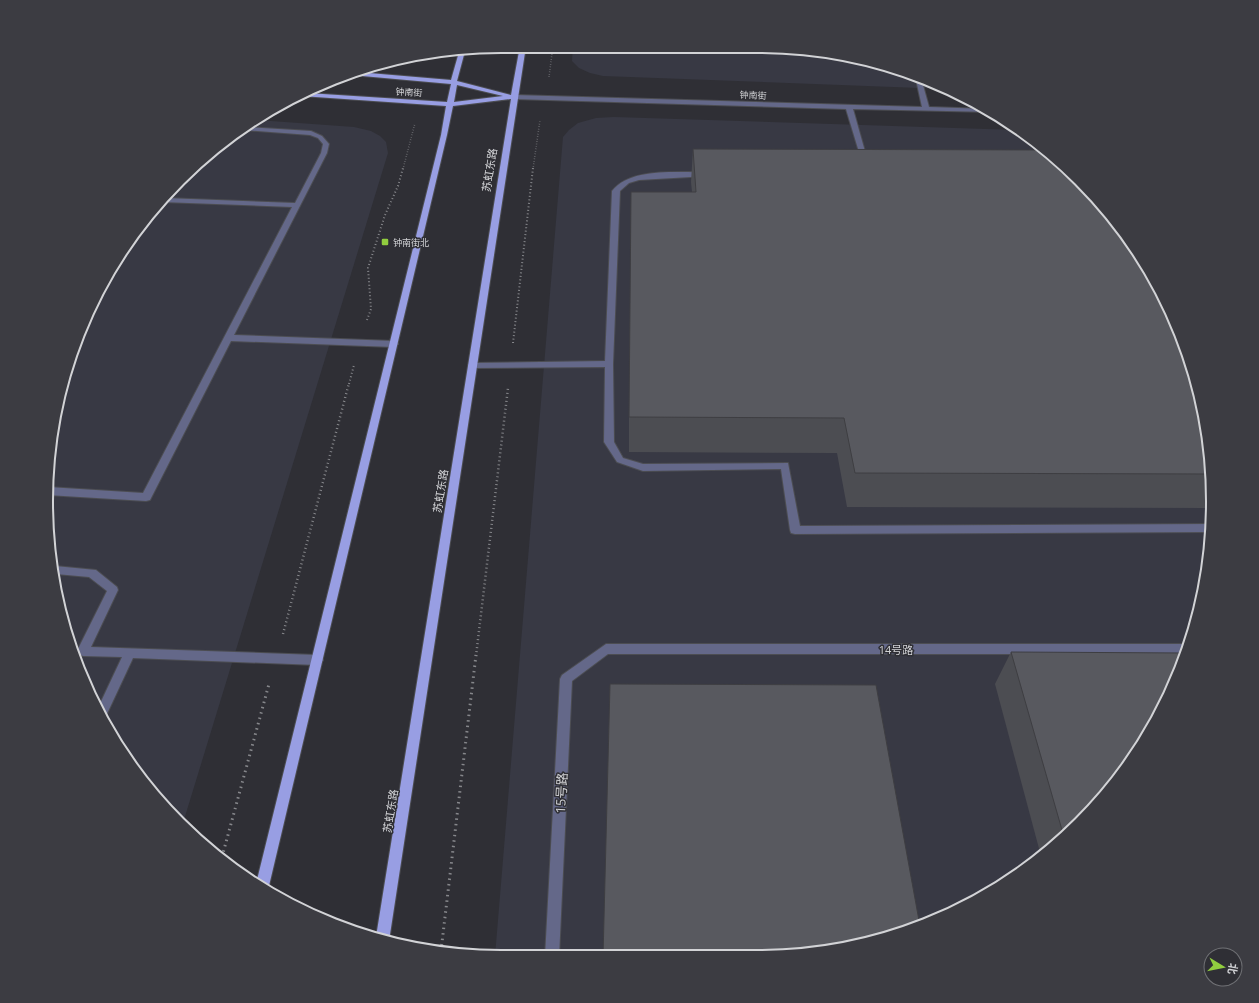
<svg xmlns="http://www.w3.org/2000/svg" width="1259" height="1003" font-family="'Open Sans','Noto Sans SC',sans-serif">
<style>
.built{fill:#383944}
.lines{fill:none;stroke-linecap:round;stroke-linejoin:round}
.minor-casing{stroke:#4c4d52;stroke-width:2}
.major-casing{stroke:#4c4d52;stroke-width:2}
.path-far3{stroke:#86878b;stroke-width:1.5;stroke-dasharray:0.5 2;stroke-linecap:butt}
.path-far2{stroke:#86878b;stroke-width:2;stroke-dasharray:1 2.5;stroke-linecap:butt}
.path-far1{stroke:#86878b;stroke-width:2.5;stroke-dasharray:1 3;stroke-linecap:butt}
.path{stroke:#86878b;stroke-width:3;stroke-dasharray:1.5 4;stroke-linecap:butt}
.minor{fill:#646889;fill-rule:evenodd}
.major{fill:#989ee3;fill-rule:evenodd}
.wall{fill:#4c4d52}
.building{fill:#58595f;stroke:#3e3e42}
.poi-dot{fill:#91cd3f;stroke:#2f2f35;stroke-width:1.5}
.labels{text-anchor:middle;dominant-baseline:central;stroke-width:3;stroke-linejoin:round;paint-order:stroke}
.far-street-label{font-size:9px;fill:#d2d3d6;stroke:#2f2f35}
.far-poi-label{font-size:9px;fill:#d2d3d6;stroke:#2f2f35;text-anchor:start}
.street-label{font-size:11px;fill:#d2d3d6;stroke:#2f2f35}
.near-street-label{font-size:13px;fill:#d2d3d6;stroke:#2f2f35}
.rim{fill:none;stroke:#d2d3d6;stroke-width:2}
</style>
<rect width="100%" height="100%" fill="#2f2f35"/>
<g class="built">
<polygon points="573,46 787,47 904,70 946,89 603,76 590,73 579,68 572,61"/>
<polygon points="614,117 1017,130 1058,159 1119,224 1152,274 1189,355 1209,442 1212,532 1197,620 1166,703 1119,779 1058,844 985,896 904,933 788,956 495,956 563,137 569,130 578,123 596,118"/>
<polygon points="257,120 354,127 371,131 380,136 386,142 388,153 183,823 159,802 107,729 61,619 46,501 62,383 107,274 180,179"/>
</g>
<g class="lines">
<g class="minor-casing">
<g id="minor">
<polygon points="915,75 921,78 929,107 988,109 993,112 853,109 868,162 865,164 862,162 846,109 514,99 511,97 514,95 922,107"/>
<polygon points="248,127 311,131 322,136 329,144 327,153 234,335 394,341 398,344 394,347 231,341 150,500 146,501 47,495 48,487 143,493 292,207 162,202 165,198 295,203 321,153 323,144 318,138 310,135 244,130"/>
<path d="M705 172H708V176L639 180 629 183 620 191 613 364 614 442 623 458 643 464 788 463 800 526 1212 524V532L795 534 791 533 790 530 781 469 643 471 617 462 604 442 605 367 469 368 468 366 469 364 472 363 605 361 612 191C631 167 677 173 705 172Z"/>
<polygon points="55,566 96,570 117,587 118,590 91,647 317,655 321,657 323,660 321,663 317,665 133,658 105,718 103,719 98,708 122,657 83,656 79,654 77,651 107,591 89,577 56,574"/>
<polygon points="606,644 1186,644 1188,645 1185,654 608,654 572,681 559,957 545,957 560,679 562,675"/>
</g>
</g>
<g class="major-casing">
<path id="major" d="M520 46H526L389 941 376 937 511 99 453 106 447 135 268 890 256 884 441 135 446 106 301 96 307 93 447 102 451 84 351 75 357 72 451 80 459 52 465 51 457 81 511 95ZM457 85 503 96 454 102Z"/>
</g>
<g class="path-far3">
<polyline points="549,77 553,46"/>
<polyline points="403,169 415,123"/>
<polyline points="533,169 540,120"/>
</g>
<g class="path-far2">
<polyline points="367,320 371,309 368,268 385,215 398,186 403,168"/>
<polyline points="513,343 533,168"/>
<polyline points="349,384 354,365"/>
</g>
<g class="path-far1">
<polyline points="283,634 349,383"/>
<polyline points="476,656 508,388"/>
</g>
<g class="path">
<polyline points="222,857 269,684"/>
<polyline points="441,951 476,655"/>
</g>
<use href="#minor" class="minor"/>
<use href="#major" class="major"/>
</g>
<g class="wall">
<polygon points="693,149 1209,442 1211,508 847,507 837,453 629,452 629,417 692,192 691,182"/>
<polygon points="1011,652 1119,779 1058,844 1041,856 995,684"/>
</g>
<g class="building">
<polygon points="693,149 1045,150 1058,159 1119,224 1152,274 1189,355 1209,442 1210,474 855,473 844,418 629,417 631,192 696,192"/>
<polygon points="1011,652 1185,653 1166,703 1119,779 1064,837"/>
<polygon points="610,684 876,685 920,926 904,933 788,956 603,957"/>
</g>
<rect class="poi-dot" x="381" y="238" width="8" height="8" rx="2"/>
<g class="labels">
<g class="far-street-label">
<text transform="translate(409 92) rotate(3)">钟南街</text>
<text transform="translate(753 95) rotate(2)">钟南街</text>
</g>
<g class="far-poi-label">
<text x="393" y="242">钟南街北</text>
</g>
<g class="street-label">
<text transform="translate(489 170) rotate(-81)">苏虹东路</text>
<text transform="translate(440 491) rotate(-81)">苏虹东路</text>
<text x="896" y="649">14号路</text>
<text transform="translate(390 811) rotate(-81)">苏虹东路</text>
</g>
<g class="near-street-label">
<text transform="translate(561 793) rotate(-87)">15号路</text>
</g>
</g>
<path d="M0 0H1259V1003H0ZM501 53H758A448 448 0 0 1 1206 501V502A448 448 0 0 1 758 950H501A448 448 0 0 1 53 502V501A448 448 0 0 1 501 53Z" fill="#3c3c42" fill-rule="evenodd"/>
<path class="rim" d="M501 53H758A448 448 0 0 1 1206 501V502A448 448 0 0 1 758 950H501A448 448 0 0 1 53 502V501A448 448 0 0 1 501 53Z"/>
<g transform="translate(1223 967) rotate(100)"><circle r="19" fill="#2f2f35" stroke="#707175"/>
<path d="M0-3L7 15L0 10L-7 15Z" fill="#91cd3f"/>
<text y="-6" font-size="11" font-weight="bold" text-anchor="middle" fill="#d2d3d6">北</text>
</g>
</svg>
